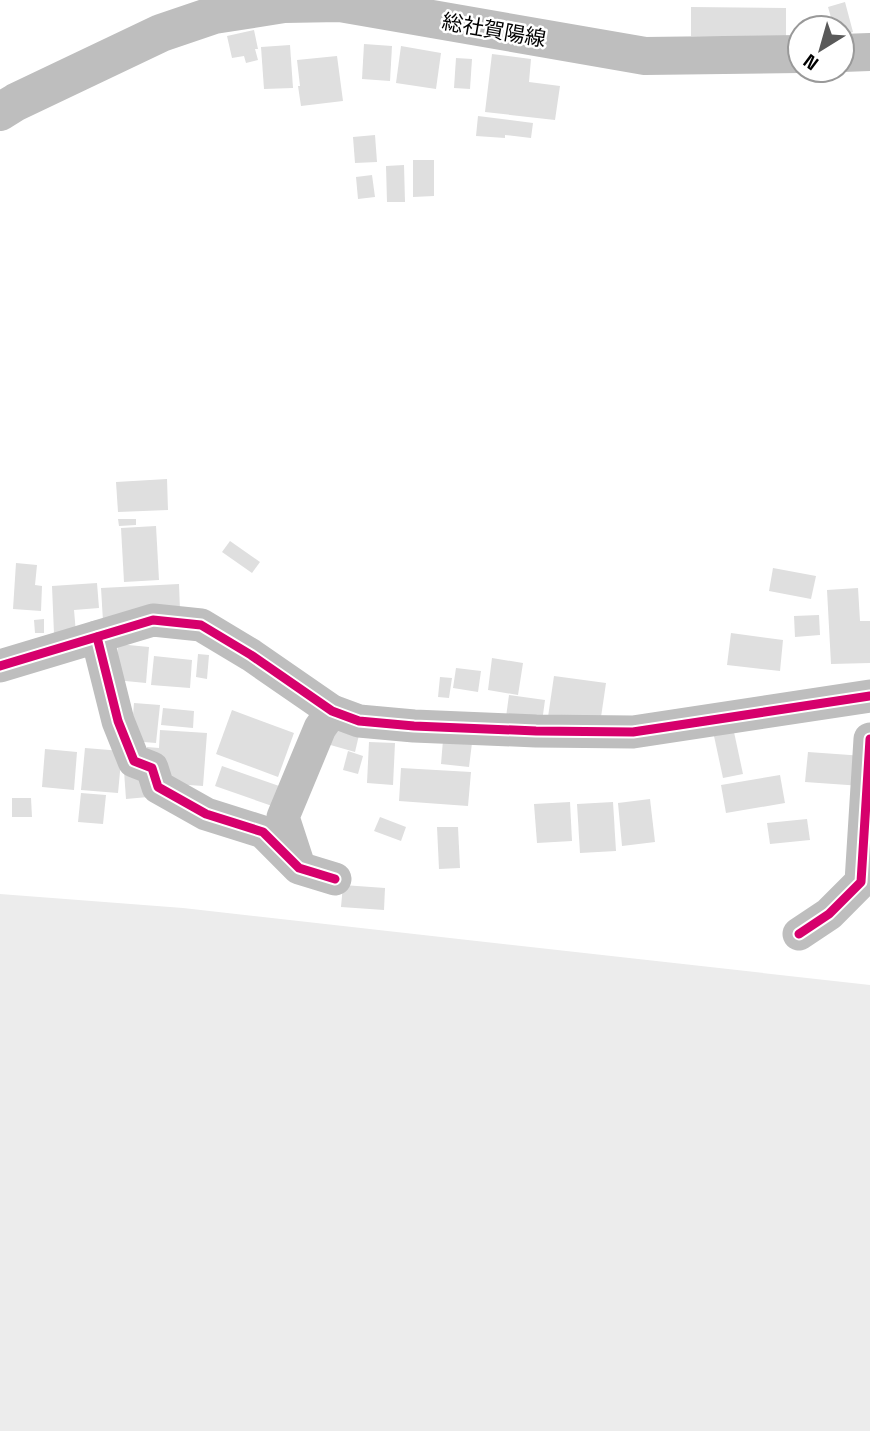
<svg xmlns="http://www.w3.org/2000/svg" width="870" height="1431" font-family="'Space Grotesk','Noto Sans JP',sans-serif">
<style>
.green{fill:#ececec}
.building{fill:#dfdfdf}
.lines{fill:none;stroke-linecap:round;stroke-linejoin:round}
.minor{stroke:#bebebe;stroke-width:33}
.major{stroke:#bebebe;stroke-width:38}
.cycleway-casing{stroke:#fff;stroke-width:13}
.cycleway{stroke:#d6006c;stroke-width:9}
.labels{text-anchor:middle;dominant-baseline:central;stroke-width:5;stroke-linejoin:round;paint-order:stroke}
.street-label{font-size:21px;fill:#000;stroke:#fff}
</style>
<rect width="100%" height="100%" fill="#fff"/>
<polygon class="green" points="0,894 183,908 870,985 870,1431 0,1431"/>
<g class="building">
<polygon points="845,2 853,32 842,36 842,28 834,28 828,7"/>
<polygon points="691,7 786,8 786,37 691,36"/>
<polygon points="254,30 258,49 255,49 258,60 246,63 244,56 232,58 227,36"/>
<polygon points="364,44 392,46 390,81 362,79"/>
<polygon points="290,45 293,88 264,89 261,47"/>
<polygon points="401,46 441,53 436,89 396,83"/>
<polygon points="492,54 531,59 529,82 560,86 555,120 485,112"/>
<polygon points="337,56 343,101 301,106 298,86 300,86 297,60"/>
<polygon points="456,58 472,59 470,89 454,88"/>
<polygon points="478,116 533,123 531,138 505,135 505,138 476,136"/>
<polygon points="375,135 377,162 355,163 353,137"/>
<polygon points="413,160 434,160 434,196 413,197"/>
<polygon points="404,165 405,202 387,202 386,166"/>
<polygon points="372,175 375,197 358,199 356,177"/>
<polygon points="167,479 168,510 118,512 116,482"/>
<polygon points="118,519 136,519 136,525 119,526"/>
<polygon points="156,526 159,580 124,582 121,528"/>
<polygon points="230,541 260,562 252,573 222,552"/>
<polygon points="16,563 37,565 35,585 42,586 41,611 13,609"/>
<polygon points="773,568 816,576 811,599 769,591"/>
<polygon points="97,583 99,608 74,610 76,633 54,634 52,586"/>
<polygon points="179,584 180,610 103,621 101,588"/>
<polygon points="858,588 860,621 870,621 870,663 831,664 827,590"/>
<polygon points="819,615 820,635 795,637 794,616"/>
<polygon points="44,619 44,633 35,633 34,620"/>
<polygon points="731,633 783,640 780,671 727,665"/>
<polygon points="118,644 149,647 146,683 115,680"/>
<polygon points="198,654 209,655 207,679 196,677"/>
<polygon points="154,656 192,660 190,688 151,685"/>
<polygon points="492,658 523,663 518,695 488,690"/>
<polygon points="456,668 481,671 478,692 453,688"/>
<polygon points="554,676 606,683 600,724 548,717"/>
<polygon points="440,677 452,678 449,698 438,697"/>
<polygon points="509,695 545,700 542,722 506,717"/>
<polygon points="134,703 160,705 156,743 131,741"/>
<polygon points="163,708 194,711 193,728 161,725"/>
<polygon points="232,710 294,733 278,777 216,754"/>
<polygon points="332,728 359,735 355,752 327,744"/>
<polygon points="160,730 207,733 203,786 161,783 145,763 147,747 159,748"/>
<polygon points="734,732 743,774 723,778 714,736"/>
<polygon points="443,740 472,743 469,767 441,764"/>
<polygon points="369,742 395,743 393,785 367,783"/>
<polygon points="85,748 122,751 118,793 81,790"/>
<polygon points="45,749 77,752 74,790 42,787"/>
<polygon points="348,751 363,756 358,774 343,770"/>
<polygon points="808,752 864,756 862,786 805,782"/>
<polygon points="222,766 282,787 275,807 215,786"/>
<polygon points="401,768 471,772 468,806 399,801"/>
<polygon points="146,770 148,797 126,799 124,771"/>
<polygon points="780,775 785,803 726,813 721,785"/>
<polygon points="81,793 106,795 103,824 78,822"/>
<polygon points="12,798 31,798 32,817 12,817"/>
<polygon points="650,799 655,842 622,846 618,803"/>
<polygon points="570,802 572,841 537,843 534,804"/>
<polygon points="613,802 616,851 580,853 577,804"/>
<polygon points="380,817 406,827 401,841 374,831"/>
<polygon points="807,819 810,840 770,844 767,823"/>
<polygon points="437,827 458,827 460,868 439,869"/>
<polygon points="343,885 385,888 384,910 341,907"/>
</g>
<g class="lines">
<g class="minor">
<polyline points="97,637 118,721 134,761 152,768 158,787 206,814 263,832 299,868 335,879"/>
<polyline points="0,666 153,620 201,625 251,655 332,711 359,721 414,726 536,731 633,732 870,696"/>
<polyline points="298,863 283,817 320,728 332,711"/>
<polyline points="799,934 829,914 861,882 870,739"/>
</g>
<g class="major">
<polyline points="842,53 870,52"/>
<polyline points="0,112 16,102 161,33 214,15 284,4 340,3 645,56 800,54"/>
</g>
<g class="cycleway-casing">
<g id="cycleway">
<polyline points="97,637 118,721 134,761 152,768 158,787 206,814 263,832 299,868 335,879"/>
<polyline points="0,666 153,620 201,625 251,655 332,711 359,721 414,726 536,731 633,732 870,696"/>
<polyline points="799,934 829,914 861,882 870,739"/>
</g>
</g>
<use href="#cycleway" class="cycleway"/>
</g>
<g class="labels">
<g class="street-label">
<text transform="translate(494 30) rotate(10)">総社賀陽線</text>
</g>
</g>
<g transform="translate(821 49) rotate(217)"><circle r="33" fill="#ffffff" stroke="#999999" stroke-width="2"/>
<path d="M0-5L12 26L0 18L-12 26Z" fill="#595959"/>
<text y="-10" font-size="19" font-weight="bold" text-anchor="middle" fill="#000000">N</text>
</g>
</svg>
